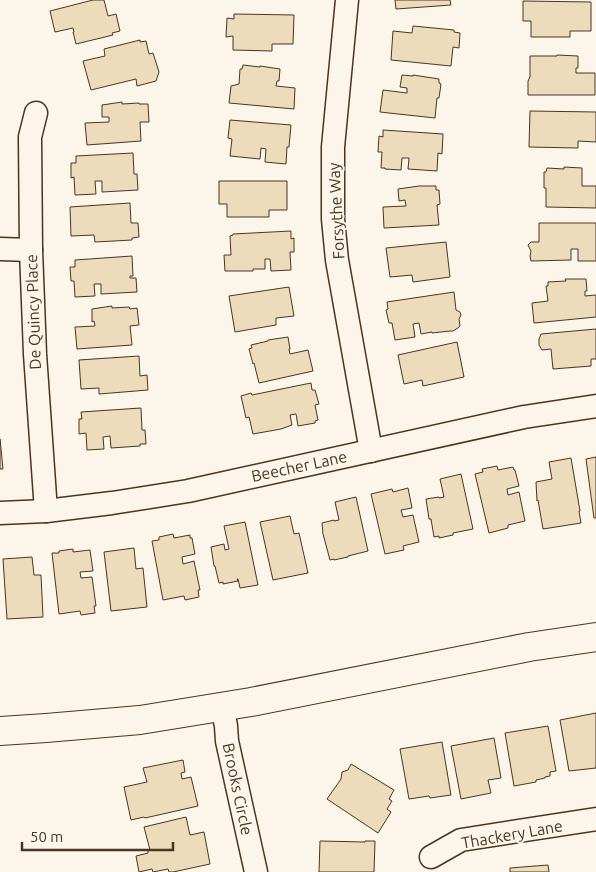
<svg xmlns="http://www.w3.org/2000/svg" width="596" height="872" font-family="Ubuntu,sans-serif">
<style>
.building{fill:#ecdcbc;stroke:#4a3520}
.lines{fill:none;stroke-linecap:round;stroke-linejoin:round}
.minor-casing{stroke:#4a3520;stroke-width:25}
.major-casing{stroke:#4a3520;stroke-width:30}
.minor{stroke:#fbf6e9;stroke-width:22}
.major{stroke:#fbf6e9;stroke-width:28}
.labels{text-anchor:middle;dominant-baseline:central;stroke-width:4;stroke-linejoin:round;paint-order:stroke}
.street-label{font-size:16px;fill:#4a3520;stroke:#fbf6e9}
</style>
<rect width="100%" height="100%" fill="#fbf6e9"/>
<g class="building">
<polygon points="93,0 104,0 108,16 116,14 120,31 112,33 113,35 76,44 73,32 74,32 73,28 55,32 50,11"/>
<polygon points="395,0 450,0 451,5 396,9"/>
<polygon points="523,1 591,2 591,31 570,31 570,37 531,37 531,21 523,21"/>
<polygon points="234,14 294,15 293,44 272,44 272,51 233,50 233,36 226,37 227,18 234,19"/>
<polygon points="413,26 454,30 454,32 460,33 459,48 453,47 451,66 391,60 393,31 412,33"/>
<polygon points="140,40 140,42 146,41 149,54 153,53 159,72 156,81 137,86 136,79 91,90 83,61 105,56 104,49"/>
<polygon points="557,55 578,56 578,68 576,68 576,73 595,73 595,95 528,95 528,81 530,77 530,56 557,56"/>
<polygon points="243,65 260,67 260,66 280,69 279,81 277,81 276,86 295,88 294,109 229,103 231,86 239,84 240,69 242,69"/>
<polygon points="402,75 413,76 413,75 439,79 439,83 441,84 439,98 437,98 435,118 380,112 383,90 407,93 407,88 400,87"/>
<polygon points="122,102 122,104 139,103 139,104 148,104 149,122 140,122 141,141 87,145 85,123 109,122 109,117 102,117 102,105"/>
<polygon points="530,111 596,112 596,142 578,141 578,148 529,147"/>
<polygon points="230,120 291,125 289,147 287,147 286,164 265,162 266,149 261,148 260,159 230,156 232,139 228,138"/>
<polygon points="383,130 443,134 442,154 438,153 437,171 408,169 409,158 402,158 401,170 385,169 385,168 381,168 382,152 378,152 379,136 383,137"/>
<polygon points="133,153 134,174 137,174 138,190 102,192 102,181 95,181 96,194 75,195 74,177 71,178 71,163 76,163 76,156"/>
<polygon points="564,167 582,168 582,186 596,186 596,208 546,207 546,188 544,188 544,172 546,172 547,168 564,169"/>
<polygon points="219,181 287,181 287,210 269,210 269,217 227,217 227,204 219,204"/>
<polygon points="419,186 436,186 436,190 439,190 440,204 437,205 439,225 384,228 383,207 406,206 405,200 399,201 398,189"/>
<polygon points="130,203 131,223 138,223 139,237 132,238 132,240 95,242 94,235 71,236 70,207"/>
<polygon points="539,223 596,223 596,261 578,261 578,249 571,249 571,260 531,261 530,256 531,251 528,245 531,242 539,242"/>
<polygon points="291,231 291,239 294,238 294,252 290,252 291,270 271,271 270,259 265,259 265,269 253,269 253,271 225,271 224,255 231,255 230,236 233,235 233,234"/>
<polygon points="446,242 450,277 413,282 412,275 390,277 386,248"/>
<polygon points="132,256 133,276 130,276 130,278 136,278 137,292 101,294 101,284 94,284 95,296 75,297 74,281 71,281 70,267 75,267 75,260"/>
<polygon points="565,279 586,279 587,291 585,291 585,296 596,295 596,317 534,323 532,303 548,301 546,286 548,286 548,282 566,281"/>
<polygon points="289,287 294,316 276,318 276,325 235,332 229,296"/>
<polygon points="454,292 456,310 460,312 461,315 459,319 460,326 458,328 453,331 450,331 432,333 432,332 421,334 419,323 413,324 415,337 395,340 392,323 389,323 386,310 388,309 387,302"/>
<polygon points="112,306 112,308 129,307 130,309 137,308 139,325 130,326 132,345 77,349 75,327 95,326 94,321 92,322 92,309"/>
<polygon points="596,329 596,359 591,359 591,366 553,369 551,349 542,350 539,345 539,339 541,334"/>
<polygon points="288,337 290,349 289,349 290,354 308,350 313,371 259,383 254,363 253,364 249,349 252,348 251,345 268,341 268,340"/>
<polygon points="457,342 464,377 423,386 422,380 404,384 398,355"/>
<polygon points="139,356 140,376 147,375 148,390 99,394 99,388 81,389 79,360"/>
<polygon points="311,383 312,390 315,390 319,404 315,405 318,420 315,421 315,423 298,426 296,414 290,415 292,425 281,429 253,434 249,417 246,418 241,396 251,393 252,395"/>
<polygon points="141,408 142,430 145,430 146,444 140,444 140,446 111,448 110,436 103,437 104,449 87,450 86,433 79,434 79,419 82,419 81,412"/>
<polygon points="0,439 3,469 0,469"/>
<polygon points="596,457 596,518 594,518 586,459"/>
<polygon points="571,458 580,511 579,511 581,523 543,529 538,500 537,501 536,482 552,479 549,462"/>
<polygon points="497,466 498,470 513,467 514,470 515,470 519,486 507,489 508,495 519,492 525,521 508,525 508,528 489,533 475,474 483,472 482,469"/>
<polygon points="461,474 473,529 453,533 453,535 439,538 439,536 434,537 431,519 429,519 426,499 439,497 439,498 444,497 440,479"/>
<polygon points="408,488 412,508 401,510 403,517 413,515 419,542 403,546 404,550 385,554 371,494 392,489 393,492"/>
<polygon points="356,497 368,551 348,556 348,557 334,560 334,559 330,560 323,534 322,523 334,520 334,521 339,520 335,502"/>
<polygon points="290,516 294,534 299,533 308,573 273,580 260,522"/>
<polygon points="245,522 258,585 240,588 238,579 237,579 238,581 223,584 223,582 219,583 215,566 214,566 211,547 224,544 225,550 229,549 224,526"/>
<polygon points="173,534 174,538 190,535 190,538 192,538 195,554 182,557 183,564 194,561 200,590 198,590 199,597 185,600 184,596 163,600 152,541 159,540 159,537"/>
<polygon points="134,548 136,569 143,568 147,607 111,611 104,552"/>
<polygon points="73,549 73,552 90,550 93,571 80,572 81,578 92,577 96,606 94,606 95,613 81,615 80,611 59,614 52,553 59,553 59,551"/>
<polygon points="32,557 34,575 41,575 43,617 7,619 3,559"/>
<polygon points="596,713 596,768 569,771 560,720"/>
<polygon points="548,726 556,771 550,772 550,776 545,777 545,778 536,780 536,782 514,786 505,733"/>
<polygon points="494,738 501,778 488,780 491,793 461,799 451,746"/>
<polygon points="442,742 451,795 430,798 429,796 409,799 400,749"/>
<polygon points="183,760 185,772 181,773 182,779 191,777 198,806 145,818 144,817 131,820 124,787 147,782 143,768"/>
<polygon points="351,764 394,790 389,799 392,801 387,809 391,812 378,833 327,799 341,779 342,772 348,770"/>
<polygon points="186,817 190,835 204,832 210,864 173,872 169,872 168,869 153,872 152,869 139,872 136,856 148,853 148,850 150,850 144,827"/>
<polygon points="320,841 365,842 365,841 375,841 374,872 319,872"/>
<polygon points="548,865 549,872 510,872 510,868"/>
</g>
<g class="lines">
<g class="minor-casing">
<g id="minor">
<polyline points="347,0 333,147 333,219 337,260 371,451"/>
<polyline points="36,113 30,137 31,250 35,354 46,511"/>
<polyline points="0,249 31,250"/>
<polyline points="0,513 46,511 112,503 188,491 524,417 596,406"/>
<polyline points="222,706 226,726 227,741 256,872"/>
<polyline points="431,857 461,840 596,819"/>
</g>
</g>
<g class="major-casing">
<polyline id="major" points="0,731 46,728 140,720 251,702 529,647 596,637"/>
</g>
<use href="#minor" class="minor"/>
<use href="#major" class="major"/>
</g>
<g class="labels">
<g class="street-label">
<text transform="translate(336 211) rotate(-93)">Forsythe Way</text>
<text transform="translate(33 312) rotate(-92)">De Quincy Place</text>
<text transform="translate(299 466) rotate(-12)">Beecher Lane</text>
<text transform="translate(238 789) rotate(78)">Brooks Circle</text>
<text transform="translate(512 834) rotate(-10)">Thackery Lane</text>
</g>
</g>
<path d="M22 842v8h151v-8" fill="none" stroke="#4a3520" stroke-width="2.5"/>
<text x="30" y="842" font-size="15" fill="#4a3520" stroke="#fbf6e9" stroke-width="4" paint-order="stroke">50 m</text>
</svg>
